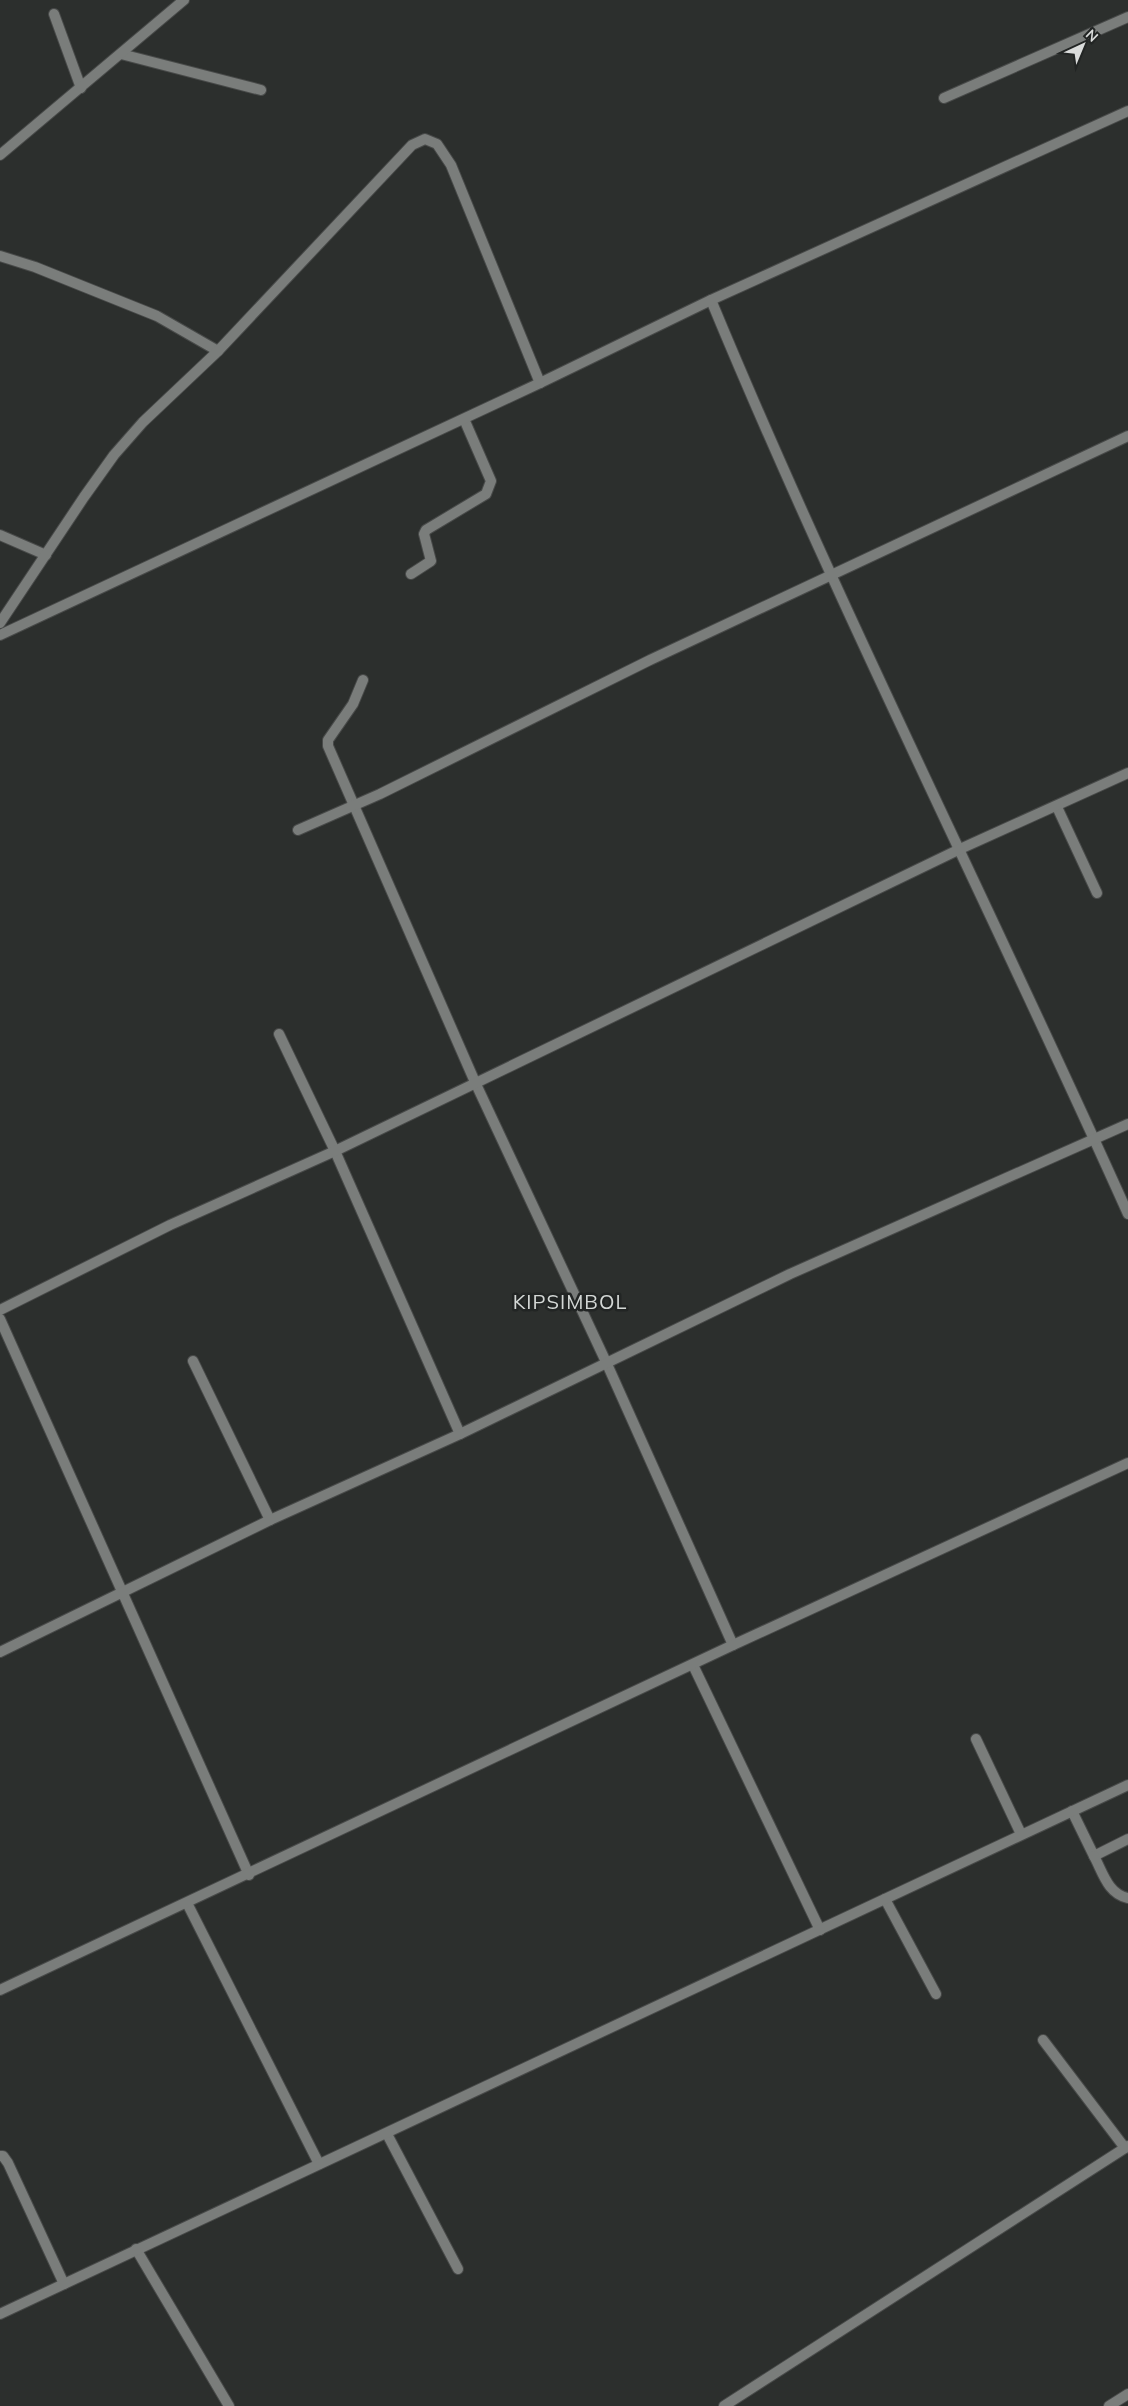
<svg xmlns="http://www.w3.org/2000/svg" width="1128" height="2406" font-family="Mulish,sans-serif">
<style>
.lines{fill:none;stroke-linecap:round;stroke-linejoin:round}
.street-casing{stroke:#484a49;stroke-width:12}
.street{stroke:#7a7d7b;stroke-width:10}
.labels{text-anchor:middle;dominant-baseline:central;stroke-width:5;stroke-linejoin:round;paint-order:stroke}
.quarter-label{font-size:20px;letter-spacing:1px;fill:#d4d8d6;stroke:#222524}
</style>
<rect width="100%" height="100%" fill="#2c2f2d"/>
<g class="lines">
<g class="street-casing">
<g id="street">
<polyline points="54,14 81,88"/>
<polyline points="121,54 261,90"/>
<polyline points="944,98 1128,17"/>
<polyline points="0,155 184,0"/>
<polyline points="0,256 35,267 157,316 218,351"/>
<path d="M711 300C839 609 991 908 1128 1214"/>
<polyline points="0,535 46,555"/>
<polyline points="411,574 431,561 424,534 426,530 486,494 491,481 464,419"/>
<polyline points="0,623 84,497 114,455 143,422 218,351 412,145 425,139 437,144 451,165 540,383"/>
<polyline points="0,635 540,383 711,300 1128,111"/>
<polyline points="363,680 353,704 328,740 328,746 475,1082 607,1364 733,1645"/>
<polyline points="1057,807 1097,893"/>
<polyline points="298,830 380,794 650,660 1128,436"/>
<polyline points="279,1034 335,1151 460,1434"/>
<polyline points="0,1310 170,1225 335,1151 960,849 1128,773"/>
<polyline points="0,1319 249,1875"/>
<polyline points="193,1361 270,1520"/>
<polyline points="0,1652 270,1520 460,1434 790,1274 1128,1124"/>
<polyline points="693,1665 820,1930"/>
<polyline points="976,1739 1021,1834"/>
<polyline points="1072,1811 1094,1856 1128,1839"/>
<path d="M1094 1856C1103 1873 1108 1894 1128 1898"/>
<polyline points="885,1899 936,1994"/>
<polyline points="187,1903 319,2164"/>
<polyline points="0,1990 733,1645 1128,1463"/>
<polyline points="1043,2040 1125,2148"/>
<polyline points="387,2134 458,2269"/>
<polyline points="0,2156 3,2156 8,2163 64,2284"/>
<polyline points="136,2249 229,2406"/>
<polyline points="0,2314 1128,1785"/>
<polyline points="724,2406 1128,2146"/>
<polyline points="1109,2406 1128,2394"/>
</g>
</g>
<use href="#street" class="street"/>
</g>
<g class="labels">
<g class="quarter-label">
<text x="570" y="1301">KIPSIMBOL</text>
</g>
</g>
<g transform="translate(1083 45) rotate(44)" stroke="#222524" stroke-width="4" paint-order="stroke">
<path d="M0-4L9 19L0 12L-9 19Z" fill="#dadcdb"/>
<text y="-8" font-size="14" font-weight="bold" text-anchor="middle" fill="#dadcdb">N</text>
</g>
</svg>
